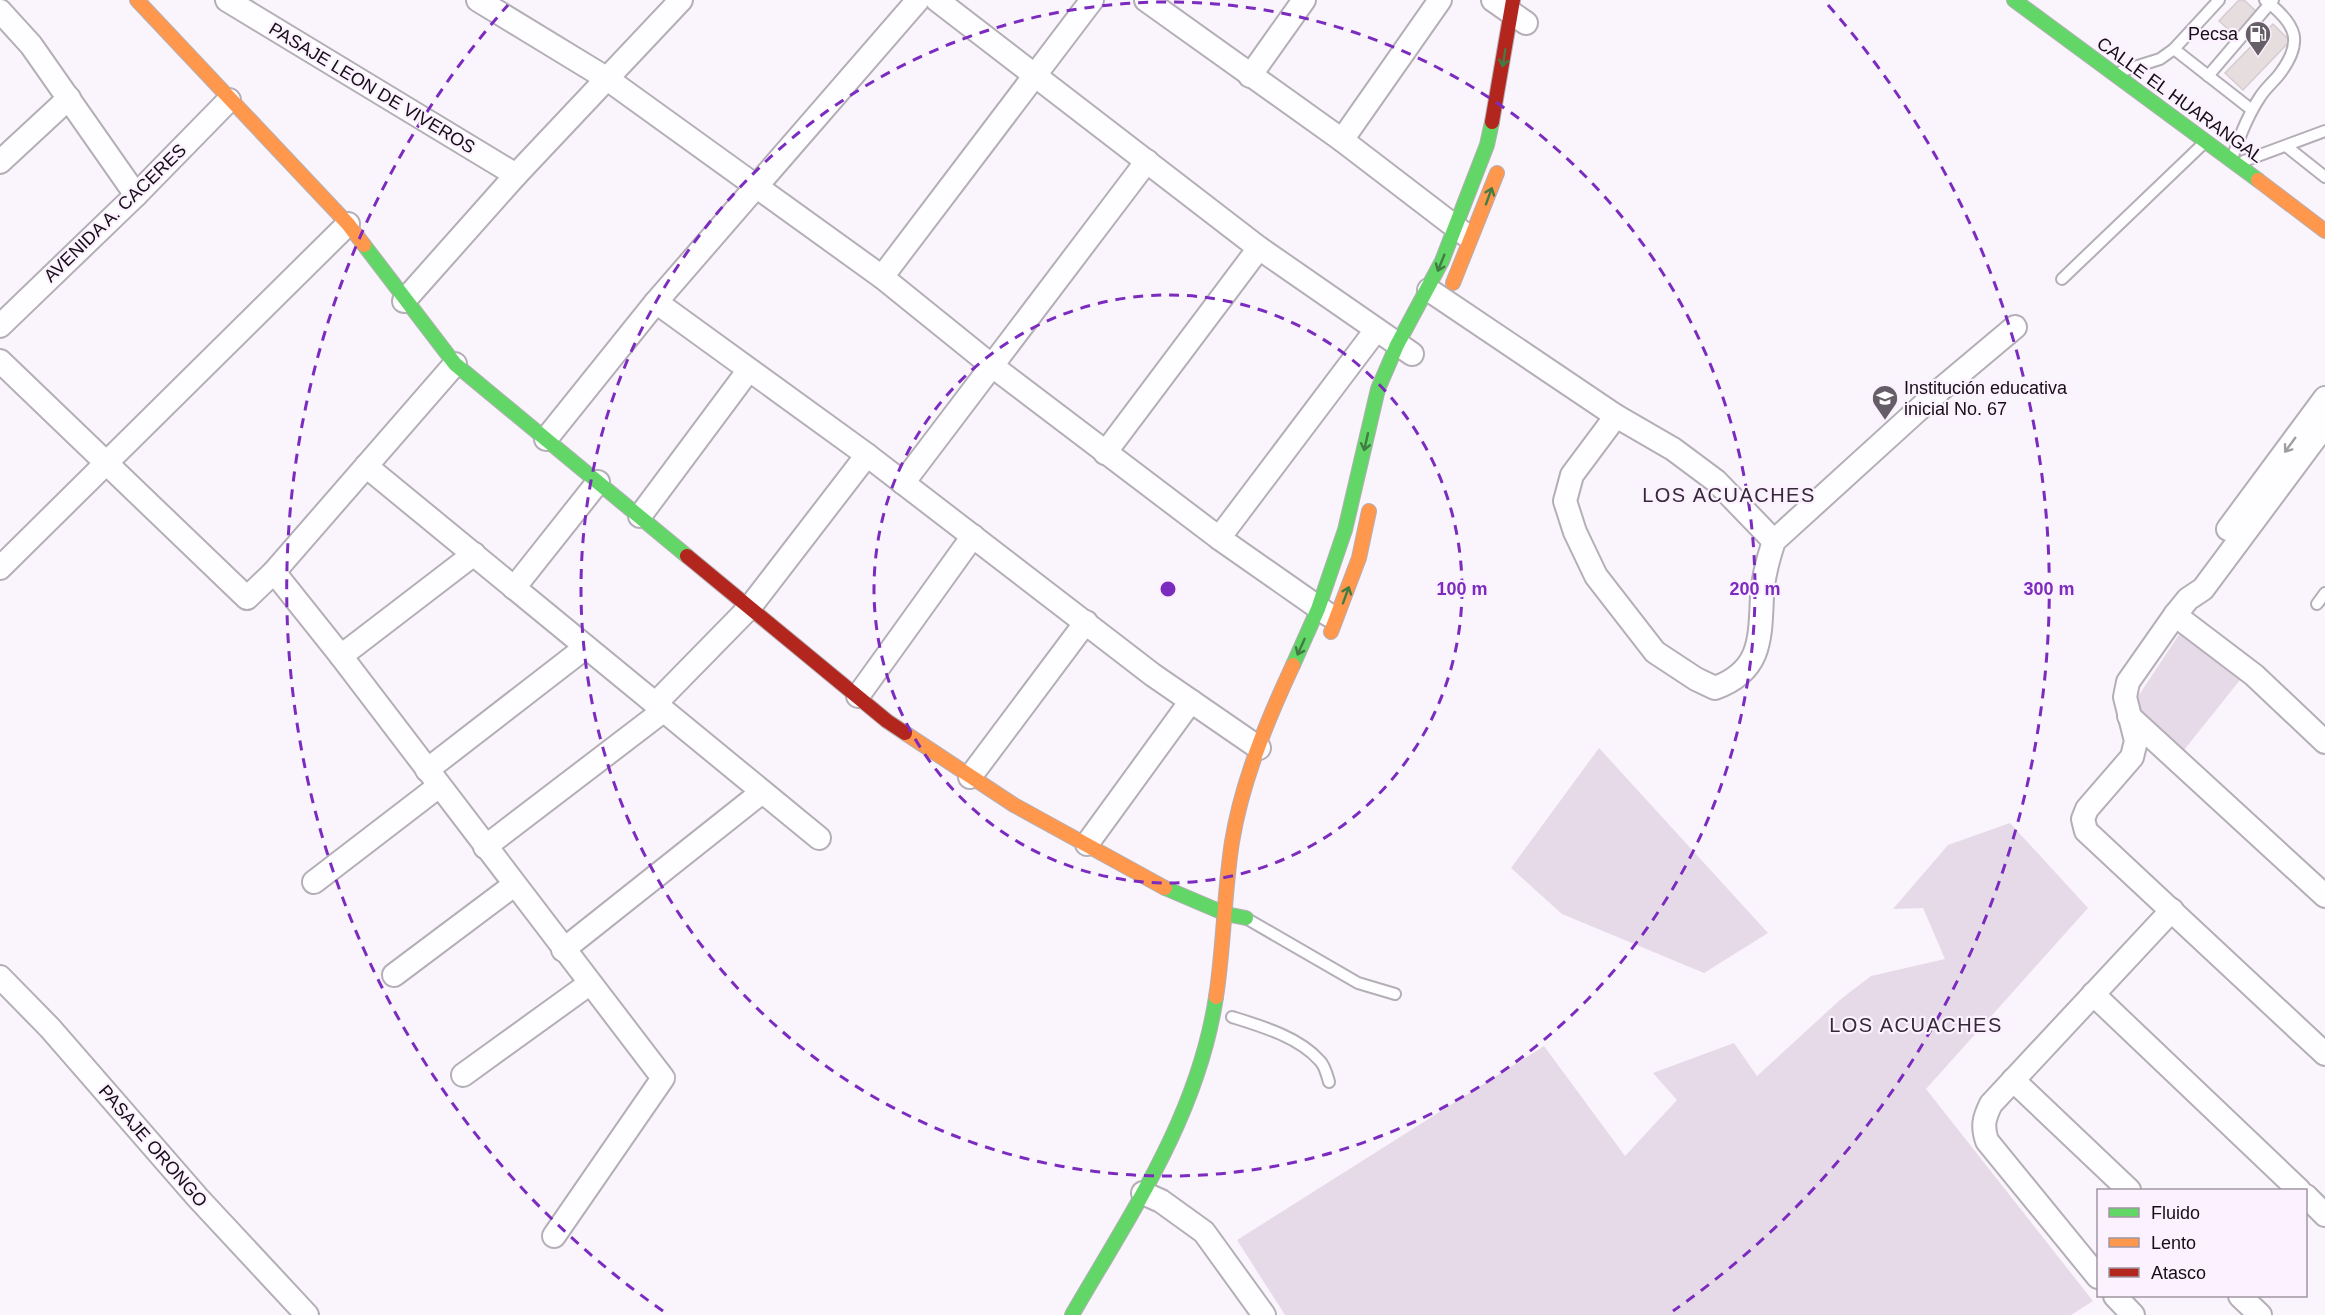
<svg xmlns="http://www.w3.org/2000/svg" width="2325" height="1315" font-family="Helvetica,sans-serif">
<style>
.green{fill:#e6dae9}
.building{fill:#e6dddf;stroke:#d5cccf;stroke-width:1.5}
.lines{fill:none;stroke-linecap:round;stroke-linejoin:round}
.lane-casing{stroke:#b4afb6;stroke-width:14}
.street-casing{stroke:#b4afb6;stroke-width:26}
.fast-casing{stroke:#b4afb6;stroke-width:16}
.slow-casing{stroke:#b4afb6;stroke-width:16}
.jam-casing{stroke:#b4afb6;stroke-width:16}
.lane{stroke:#fefdff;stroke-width:10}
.street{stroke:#fefdff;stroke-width:22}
.fast{stroke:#63d668;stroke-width:14}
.slow{stroke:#ff974d;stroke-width:14}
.jam{stroke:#b3261e;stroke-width:14}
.oneway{stroke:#407c43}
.oneway2{stroke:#a19da2}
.ring{fill:none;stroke:#7b2cbf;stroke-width:3;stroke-dasharray:10 8}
.labels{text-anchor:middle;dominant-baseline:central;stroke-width:4.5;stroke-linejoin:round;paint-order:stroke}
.poi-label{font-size:18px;fill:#150e16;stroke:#fcf1ff;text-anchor:end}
.street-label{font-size:18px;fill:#150e16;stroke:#fcf1ff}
.neighbourhood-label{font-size:20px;letter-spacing:1.5px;fill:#36283a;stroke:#fcf1ff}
.centre{fill:#7b2cbf;stroke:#fcf1ff;stroke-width:3}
.ring-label{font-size:18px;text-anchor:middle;font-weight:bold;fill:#7b2cbf;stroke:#fcf1ff;stroke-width:4.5;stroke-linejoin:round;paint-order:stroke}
</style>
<rect width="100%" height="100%" fill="#faf4fc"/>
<g class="green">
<polygon points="2180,633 2240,680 2184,750 2133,704"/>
<polygon points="1599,748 1768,933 1704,973 1562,914 1511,868"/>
<polygon points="2010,823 2088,908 1926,1089 2093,1301 2071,1315 1285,1315 1237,1240 1544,1046 1625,1156 1677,1100 1653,1073 1734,1043 1757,1076 1841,999 1871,976 1945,959 1923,908 1893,909 1948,845"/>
</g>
<g class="building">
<polygon points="2239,0 2244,0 2258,13 2237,37 2219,21"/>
<polygon points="2273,24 2290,41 2243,90 2225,73"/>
</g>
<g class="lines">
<g class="lane-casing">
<g id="lane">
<polyline points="2174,49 2252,110"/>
<polyline points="2122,71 2160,59 2174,49 2219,0"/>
<polyline points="2208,76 2273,0"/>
<polyline points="2286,146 2325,177"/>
<path d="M2233 156C2240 135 2248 115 2260 97 2265 89 2272 83 2278 76 2304 43 2298 25 2265 0"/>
<polyline points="2244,161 2325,131"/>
<polyline points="2062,279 2204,143"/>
<polyline points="2317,604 2325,593"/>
<polyline points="1249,920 1358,983 1395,994"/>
<path d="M1232 1017C1261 1026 1299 1037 1320 1061 1325 1066 1327 1075 1329 1082"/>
</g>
</g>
<g class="street-casing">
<g id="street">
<polyline points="227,0 516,175"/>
<polyline points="478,0 606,78 882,277 991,365 1219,538 1329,615"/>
<polyline points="937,0 1259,248 1412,354"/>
<polyline points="1146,0 1342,140 1466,235"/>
<polyline points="1493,0 1526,23"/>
<polyline points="0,11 31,45 136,195"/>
<polyline points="1250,76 1304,0"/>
<polyline points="1342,140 1440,0"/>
<polyline points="0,162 69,98"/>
<polyline points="882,277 1092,0"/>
<polyline points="1429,290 1616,416 1673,449 1716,481 1774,541"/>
<polyline points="404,301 516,175 681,0"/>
<polyline points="656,302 867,455 1153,675 1259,748"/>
<polyline points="0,326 136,195 229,100"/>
<polyline points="0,361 247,598 274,572 455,364"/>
<path d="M1616 416 1572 475 1565 501 1575 532 1596 576 1655 652 1696 679 1715 688C1762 671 1760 638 1762 596 1763 578 1768 559 1774 541L1940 390 2015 327"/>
<polyline points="2325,425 2203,589 2188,599 2175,615 2128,682 2125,697 2136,741 2132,757 2087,809 2083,819 2086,831 2325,1054"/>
<polyline points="546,439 656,302 918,0"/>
<polyline points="1105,453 1259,248"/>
<polyline points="366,466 819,838"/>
<polyline points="903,483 1147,161"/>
<polyline points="640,516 748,371"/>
<polyline points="2228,529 2325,398"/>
<polyline points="1219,538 1376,330"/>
<polyline points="0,568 348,224"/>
<polyline points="274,572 341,656 663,1078 554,1236"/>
<polyline points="514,588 598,482"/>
<polyline points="2175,615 2254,675 2325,742"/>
<polyline points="341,656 474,554"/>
<polyline points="858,696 973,536"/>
<polyline points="655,704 750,607 867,455"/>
<polyline points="2129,716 2325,896"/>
<polyline points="427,770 586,647"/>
<polyline points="970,777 1086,622"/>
<polyline points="1087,844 1191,701"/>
<polyline points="485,847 663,711"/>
<polyline points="314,882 439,786"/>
<polyline points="563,950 762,792"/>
<polyline points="394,975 514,885"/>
<polyline points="0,977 50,1028 198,1198 307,1315"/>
<polyline points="2093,994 2299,1190"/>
<polyline points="463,1075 589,984"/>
<polyline points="2013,1080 2129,1190"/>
<polyline points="1143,1193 1161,1201 1204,1232 1264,1315"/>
<polyline points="2306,1196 2325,1215"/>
<path d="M2098 1277 1987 1141C1982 1126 1984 1118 1991 1104L2172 910"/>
<polyline points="2115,1296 2133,1315"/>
<polyline points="2240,1296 2260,1315"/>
</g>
</g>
<g class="fast-casing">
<g id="fast">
<polyline points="2014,0 2258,180"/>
<polyline points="364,245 455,364 687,556"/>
<polyline points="1293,665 1318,609 1345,530 1378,389 1397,345 1442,261 1487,145 1492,122"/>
<polyline points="1165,888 1226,914 1246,918"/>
<path d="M1072 1315C1131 1213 1198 1116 1216 997"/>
</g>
</g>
<g class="slow-casing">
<g id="slow">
<polyline points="137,0 348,224 364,245"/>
<polyline points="2258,180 2325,231"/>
<polyline points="1453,283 1497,173"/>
<polyline points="1331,632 1359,558 1369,511"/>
<polyline points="905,733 1014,805 1165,888"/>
<path d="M1216 997C1224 946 1224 893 1232 842 1242 781 1267 721 1293 665"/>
</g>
</g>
<g class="jam-casing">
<g id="jam">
<polyline points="1492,122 1513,0"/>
<polyline points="687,556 887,721 905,733"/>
</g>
</g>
<use href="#lane" class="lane"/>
<use href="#street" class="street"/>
<use href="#fast" class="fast"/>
<use href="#slow" class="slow"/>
<use href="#jam" class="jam"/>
</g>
<defs><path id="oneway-shaft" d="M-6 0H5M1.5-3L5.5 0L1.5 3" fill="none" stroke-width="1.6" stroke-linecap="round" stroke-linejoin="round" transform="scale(1.5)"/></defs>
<g class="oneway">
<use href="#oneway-shaft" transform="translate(1504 58) rotate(99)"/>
<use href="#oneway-shaft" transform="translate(1489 196) rotate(-70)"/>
<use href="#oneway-shaft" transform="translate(1441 263) rotate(112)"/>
<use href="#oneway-shaft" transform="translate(1366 442) rotate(103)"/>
<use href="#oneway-shaft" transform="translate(1346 595) rotate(-70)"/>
<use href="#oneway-shaft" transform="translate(1301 647) rotate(114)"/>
</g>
<use class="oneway2" href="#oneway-shaft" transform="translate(2290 445) rotate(126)"/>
<g class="ring">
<circle cx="1168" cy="589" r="294"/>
<circle cx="1168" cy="589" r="587"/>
<path d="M663 1311A881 881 0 0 1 508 5M1828 5A881 881 0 0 1 1673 1311"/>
</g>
<defs>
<g id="fuel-pin" transform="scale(1.35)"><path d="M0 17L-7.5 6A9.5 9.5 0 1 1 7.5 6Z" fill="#655e66" stroke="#fcf1ff"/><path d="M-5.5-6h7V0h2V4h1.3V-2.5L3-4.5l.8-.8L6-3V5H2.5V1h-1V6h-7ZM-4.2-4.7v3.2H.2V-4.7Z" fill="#fff"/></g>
<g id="school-pin" transform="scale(1.35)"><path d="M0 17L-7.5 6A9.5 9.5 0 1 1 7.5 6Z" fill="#655e66" stroke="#fcf1ff"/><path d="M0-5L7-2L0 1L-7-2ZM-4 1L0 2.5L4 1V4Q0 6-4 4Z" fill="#fff"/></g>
</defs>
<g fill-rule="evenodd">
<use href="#fuel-pin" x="2258" y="34"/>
<use href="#school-pin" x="1885" y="398"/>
</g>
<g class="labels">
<g class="poi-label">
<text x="2238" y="34">Pecsa</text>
<text x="1904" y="388" text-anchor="start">Institución educativa<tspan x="1904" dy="21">inicial No. 67</tspan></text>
</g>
<g class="street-label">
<text transform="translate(372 88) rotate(31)">PASAJE LEON DE VIVEROS</text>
<text transform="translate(2180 100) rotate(36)">CALLE EL HUARANGAL</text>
<text transform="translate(115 213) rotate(-44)">AVENIDA A. CACERES</text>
<text transform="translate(153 1146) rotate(49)">PASAJE ORONGO</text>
</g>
<g class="neighbourhood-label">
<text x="1729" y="495">LOS ACUACHES</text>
<text x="1916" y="1025">LOS ACUACHES</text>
</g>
</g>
<circle cx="1168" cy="589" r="9" class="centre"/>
<g class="ring-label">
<text x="1462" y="595">100 m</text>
<text x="1755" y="595">200 m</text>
<text x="2049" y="595">300 m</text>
</g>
<rect x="2097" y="1189" width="210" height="108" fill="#fcf1ff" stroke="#a096a2" stroke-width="1.5"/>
<rect x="2109" y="1208" width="30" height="9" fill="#63d668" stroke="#a096a2" stroke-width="1.5"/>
<text x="2151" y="1219" font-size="18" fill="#150e16">Fluido</text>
<rect x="2109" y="1238" width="30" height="9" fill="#ff974d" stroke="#a096a2" stroke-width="1.5"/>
<text x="2151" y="1249" font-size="18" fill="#150e16">Lento</text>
<rect x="2109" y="1268" width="30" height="9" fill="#b3261e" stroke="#a096a2" stroke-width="1.5"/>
<text x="2151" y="1279" font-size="18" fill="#150e16">Atasco</text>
</svg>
